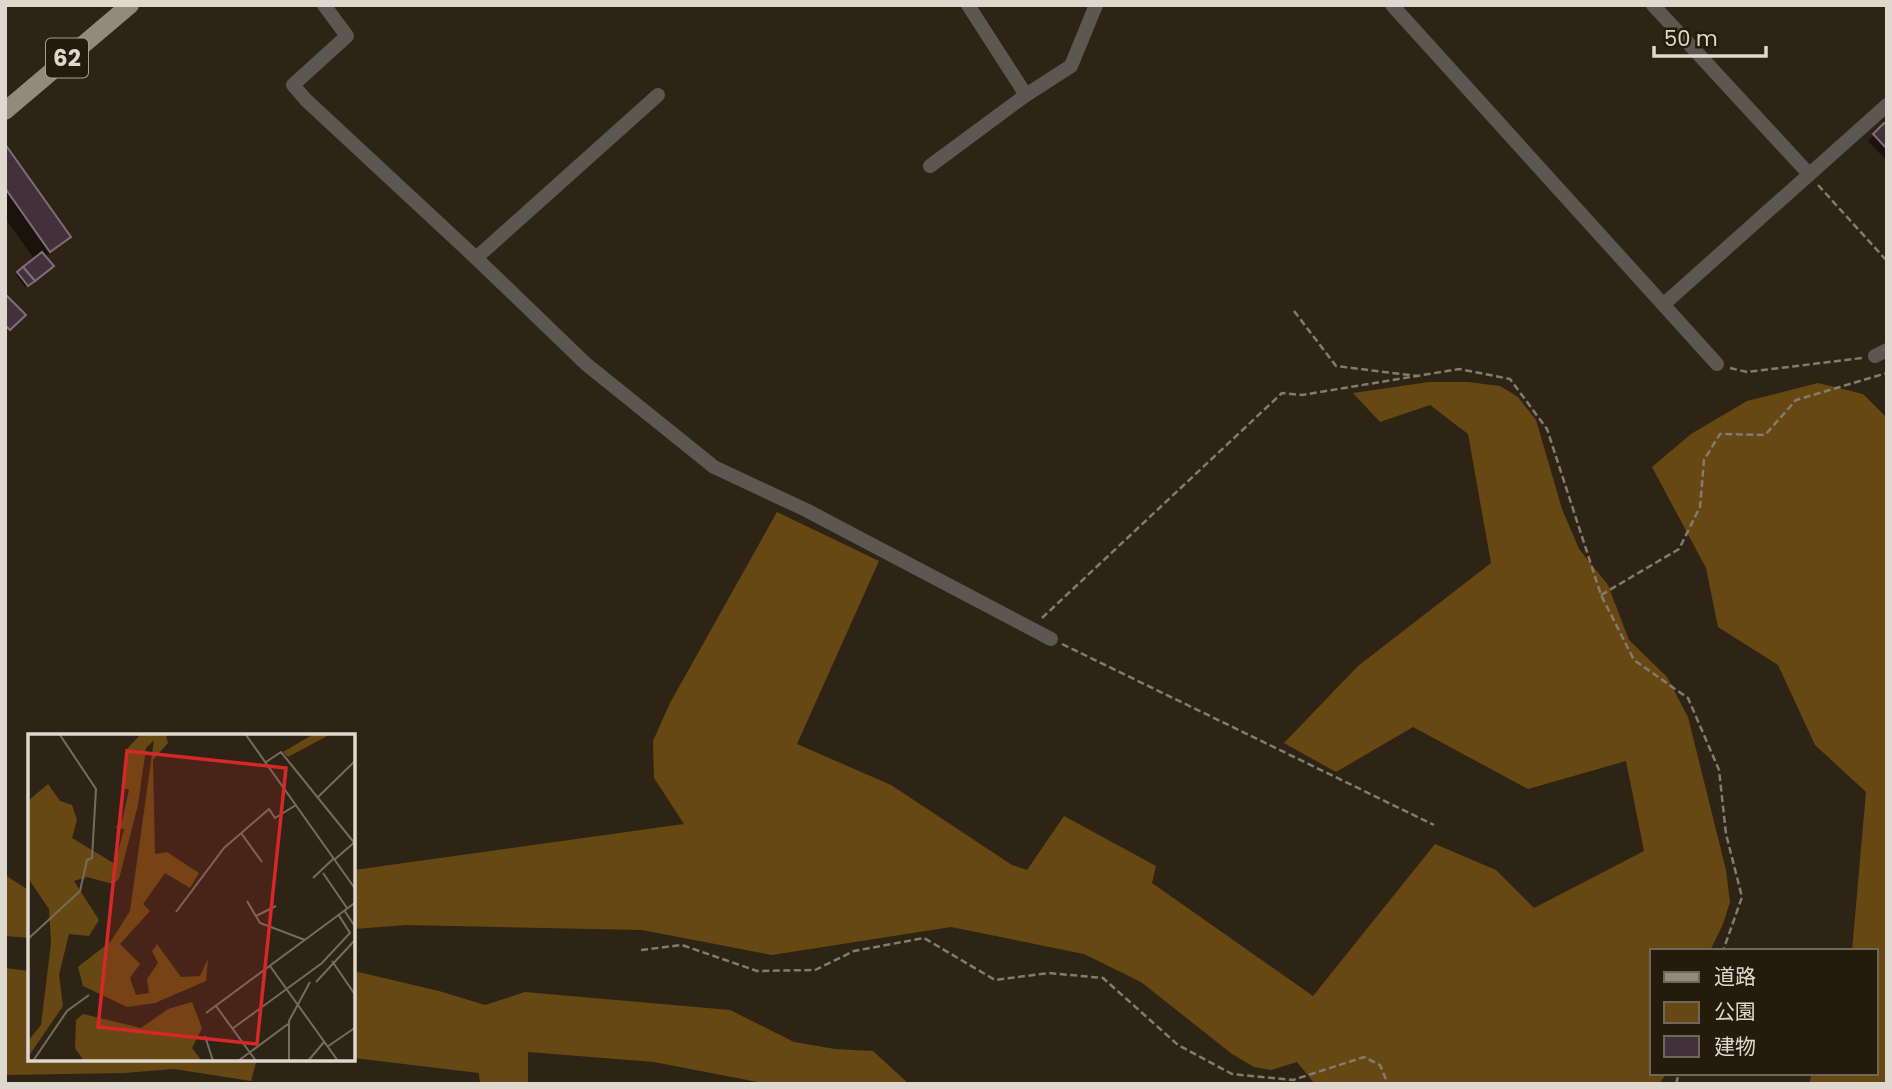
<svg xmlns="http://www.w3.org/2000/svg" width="1892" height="1089" font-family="Poppins,'Noto Sans JP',sans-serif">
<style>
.green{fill:#674812}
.shadow{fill:#0007}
.building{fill:#42303a;stroke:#816d77;stroke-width:2}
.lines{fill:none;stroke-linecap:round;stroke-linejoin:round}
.path{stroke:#837b6f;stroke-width:2.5;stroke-dasharray:7 3.5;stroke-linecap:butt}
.minor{stroke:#5c5851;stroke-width:14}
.major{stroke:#928a7a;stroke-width:18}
.labels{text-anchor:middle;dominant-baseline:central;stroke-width:5;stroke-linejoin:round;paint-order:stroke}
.shield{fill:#241b0c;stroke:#a69f94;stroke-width:2}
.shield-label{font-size:23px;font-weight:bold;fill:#ded8ce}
.inset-road{fill:none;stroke:#746c5f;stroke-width:2}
.view{fill:#d62828;fill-opacity:0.15;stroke:#d62828;stroke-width:3.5}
.inset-edge{fill:none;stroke:#ded8ce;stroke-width:3.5}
</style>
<rect width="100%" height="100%" fill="#2e2415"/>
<g class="green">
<polygon points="1429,382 1468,382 1500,386 1518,397 1536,420 1562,509 1579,549 1608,585 1629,640 1667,677 1688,717 1726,870 1730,902 1723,924 1710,951 1652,951 1652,1073 1667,1073 1659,1084 1315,1084 1297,1062 1271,1070 1254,1067 1232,1054 1141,982 1084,954 951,927 772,955 642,930 406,925 354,929 354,870 684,824 654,778 653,741 670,703 777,512 879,561 797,744 891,785 1012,865 1027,870 1064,816 1156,866 1152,883 1313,996 1435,844 1496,870 1534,908 1644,851 1626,761 1528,789 1413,727 1336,772 1284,743 1358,666 1491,563 1468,434 1430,405 1380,422 1353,393"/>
<polygon points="1818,383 1863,394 1887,418 1887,1084 1809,1084 1812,1073 1876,1073 1876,951 1852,951 1866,792 1815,745 1778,665 1718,627 1706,568 1652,467 1691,434 1747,401"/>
<polygon points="5,875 30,891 30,938 5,936"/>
<polygon points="5,968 30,971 30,1059 257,1059 251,1081 174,1069 124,1073 5,1075"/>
<polygon points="354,971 439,991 485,1005 525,992 730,1010 794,1042 835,1049 873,1051 909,1084 768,1084 654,1062 528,1052 528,1084 480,1084 479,1073 354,1058"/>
</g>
<g class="shadow">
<polygon points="1884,125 1887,128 1887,161 1868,141"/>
<polygon points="5,147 69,236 45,257 25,287 16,275 35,260 5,218"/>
</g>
<g class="building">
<polygon points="1884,123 1887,125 1887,149 1873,134"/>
<polygon points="5,144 71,237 50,252 5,188"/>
<polygon points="42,252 54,266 35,281 23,267"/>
<polygon points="23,267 35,281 28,286 17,272"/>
<polygon points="5,294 26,315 10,330 5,325"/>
</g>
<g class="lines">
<g class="path">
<polyline points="1818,185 1887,261"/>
<polyline points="1294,311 1336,366 1417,376"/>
<polyline points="1730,368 1747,372 1862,358"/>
<polyline points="1601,595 1679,549 1700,507 1704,460 1720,434 1765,435 1796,400 1887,373"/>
<polyline points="1042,618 1282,393 1302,395 1459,369 1510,379 1547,429 1601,595 1634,660 1688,698 1719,770 1726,834 1742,897 1723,951"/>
<polyline points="1062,644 1434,825"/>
<polyline points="641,950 682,945 757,971 815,970 854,951 924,938 995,980 1049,973 1103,978 1178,1045 1232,1074 1293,1080 1364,1057 1380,1065 1388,1084"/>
<polyline points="1676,1084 1679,1073"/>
</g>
<g class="minor">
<polyline points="324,5 347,36 293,85 306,100 476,258 586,364 714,467 806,510 1051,639"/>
<polyline points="968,5 1026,95"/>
<polyline points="1392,5 1717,364"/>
<polyline points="1653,5 1809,174"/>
<polyline points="930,166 1026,95 1071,66 1096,5"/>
<polyline points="476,258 658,95"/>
<polyline points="1664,304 1887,105"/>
<polyline points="1875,356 1887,350"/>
</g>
<polyline class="major" points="5,111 130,5"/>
</g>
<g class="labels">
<rect class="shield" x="46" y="38.5" width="42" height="39" rx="5"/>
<g class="shield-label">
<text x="67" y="58">62</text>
</g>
</g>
<g transform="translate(28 734)">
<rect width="327" height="327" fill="#2e2415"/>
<path d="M112 1H138L140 9 125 26 127 120 139 118 171 139 162 154 137 139 115 170 122 177 92 210 112 230 102 244 108 261 121 259 119 245 130 229 124 217 129 210 153 243 172 242 180 225 178 247 127 269 99 273 55 252 50 233 83 207 102 177 126 6 118 14 110 71 91 145 85 150 59 143 46 147 71 186 61 202 41 200 31 241 35 272 0 323V307L13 291 23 209 21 175 0 144V67L20 50 32 67 44 71 49 86 44 104 87 130 96 95 87 94 94 87 101 56 96 54 98 16ZM284 1H301L260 23 255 18ZM164 268 174 294 164 314 174 327H56L47 314 48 286 55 280 113 294 140 275Z" fill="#674812"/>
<path class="inset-road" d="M218 1 328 156M238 28 253 18 328 111M289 64 328 26M213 99 234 128M306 126 328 107M295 139 319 174M285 144 305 125M219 167 232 189 277 206M316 176 328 194M148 178 196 114 241 75 247 84 268 71M228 182 248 172M0 205 52 157 59 126 64 124 68 55 32 1M304 227 328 262M242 232 310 327M288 248 328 205M188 272 228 327M178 279 328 168M204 295 294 229 322 199 310 180M177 302 185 327M299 313 328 293M5 327 39 277 61 261M210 327 260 290M261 327V287L282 248M280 327 296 308"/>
<path class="view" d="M99 17 258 34 229 310 70 293Z"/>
<rect width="327" height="327" class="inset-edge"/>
</g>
<rect width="1892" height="1089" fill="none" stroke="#ded8ce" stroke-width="14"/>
<rect x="1650" y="949" width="228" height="126" fill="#241b0c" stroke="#6e675a" stroke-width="2"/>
<rect x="1664" y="972" width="35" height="10" fill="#928a7a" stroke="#6e675a" stroke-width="2"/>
<text x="1714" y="984" font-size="21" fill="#ded8ce">道路</text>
<rect x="1664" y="1002" width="35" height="21" fill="#674812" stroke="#6e675a" stroke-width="2"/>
<text x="1714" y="1019" font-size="21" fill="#ded8ce">公園</text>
<rect x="1664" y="1036" width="35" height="21" fill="#42303a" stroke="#6e675a" stroke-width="2"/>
<text x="1714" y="1054" font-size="21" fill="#ded8ce">建物</text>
<path d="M1654 46v10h112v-10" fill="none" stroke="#ded8ce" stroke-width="3.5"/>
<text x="1664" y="46" font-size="21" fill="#ded8ce" stroke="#241b0c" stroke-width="5" paint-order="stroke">50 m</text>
</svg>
